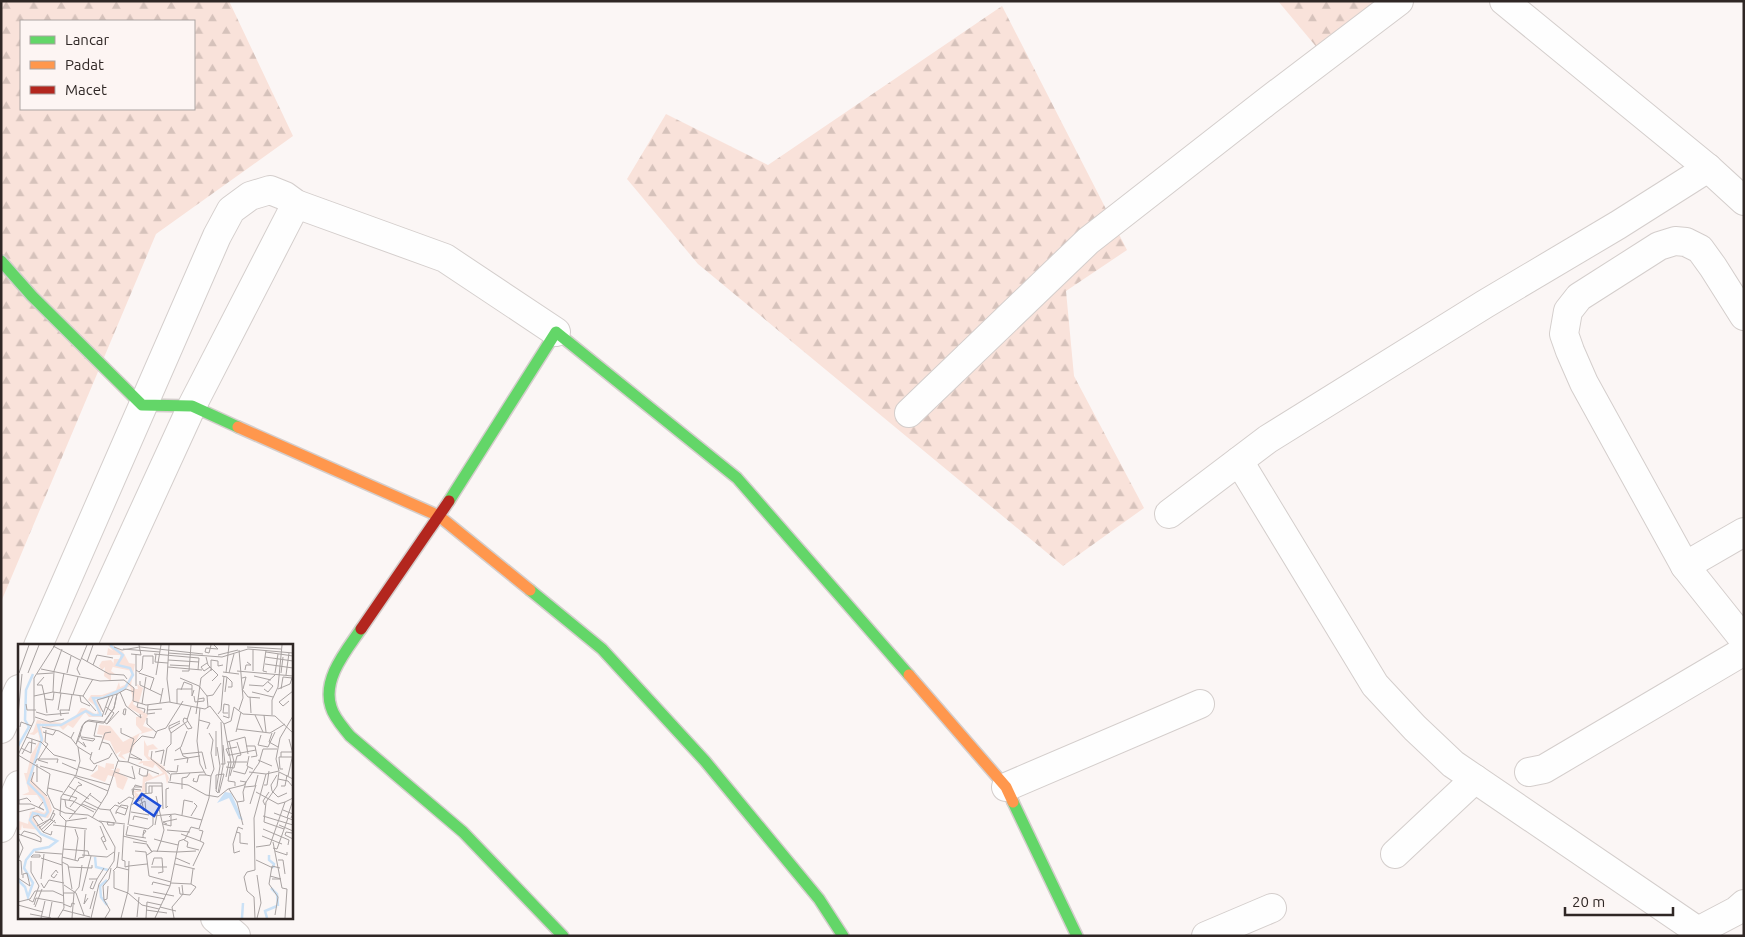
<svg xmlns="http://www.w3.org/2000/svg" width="1745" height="937" font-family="Ubuntu,sans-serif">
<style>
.forest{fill:url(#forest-firs);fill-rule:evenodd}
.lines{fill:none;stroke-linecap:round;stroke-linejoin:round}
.street-casing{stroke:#d4cecc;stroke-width:30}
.fast-casing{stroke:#d4cecc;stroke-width:14}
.slow-casing{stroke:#d4cecc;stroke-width:14}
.jam-casing{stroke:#d4cecc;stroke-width:14}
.street{stroke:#fefefe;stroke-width:28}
.fast{stroke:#63d668;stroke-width:11}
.slow{stroke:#ff974d;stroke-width:11}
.jam{stroke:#b3261e;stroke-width:11}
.inset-river{fill:none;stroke:#cae1f6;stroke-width:2.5}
.inset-road{fill:none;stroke:#a9a3a2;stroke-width:1}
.view{fill:#1d4ed8;fill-opacity:0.15;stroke:#1d4ed8;stroke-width:2.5}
.inset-edge{fill:none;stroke:#2f2725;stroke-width:2.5}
</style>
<defs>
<pattern id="forest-firs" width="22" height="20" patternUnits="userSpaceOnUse" patternTransform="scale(1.25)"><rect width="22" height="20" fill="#f9e2da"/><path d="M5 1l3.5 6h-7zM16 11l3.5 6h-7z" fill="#d6c2bb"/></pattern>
</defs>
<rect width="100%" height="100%" fill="#fbf6f5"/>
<g class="forest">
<path d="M1 1H229L293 136 156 234 1 602ZM21 21H194V109H21Z"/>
<polygon points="1278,1 1412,1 1334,68"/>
<polygon points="1002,6 1127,250 1066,291 1074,376 1144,508 1063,566 698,264 627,179 666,114 768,165"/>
</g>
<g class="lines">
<g class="street-casing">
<g id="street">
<polyline points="1504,1 1708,168 1744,201"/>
<polyline points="1744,316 1713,267 1700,249 1686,242 1675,241 1659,246 1579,297 1568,311 1564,334 1570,351 1584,383 1685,566 1744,640"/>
<polyline points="909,413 1088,241 1266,102 1399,1"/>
<polyline points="1239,461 1375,685 1415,728 1453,764 1698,931"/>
<polyline points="1169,514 1268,439 1485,304 1618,225 1708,168"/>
<polyline points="1685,566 1744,532"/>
<polyline points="38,646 217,236 231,210 250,196 270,190 285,196 296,204 445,258 556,332"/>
<polyline points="82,646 192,406 296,204"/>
<polyline points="1,729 19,689"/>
<polyline points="1529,772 1544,769 1744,651"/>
<polyline points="1006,787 1200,704"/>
<polyline points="1,828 19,785"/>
<polyline points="1395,854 1475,779"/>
<polyline points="215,918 236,936"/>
<polyline points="1206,936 1272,908"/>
<polyline points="1700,936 1698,931 1736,911 1744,904"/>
</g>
</g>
<g class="fast-casing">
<g id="fast">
<polyline points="1,261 32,296 142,405 192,406 238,427"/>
<polyline points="449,501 556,332 737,478 909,675"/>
<polyline points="530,590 602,649 705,761 819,899 843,936"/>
<path d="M361 629C346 651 322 679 331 707 334 718 343 727 350 736L463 832 563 936"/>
<polyline points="1013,802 1077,936"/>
</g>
</g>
<g class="slow-casing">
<g id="slow">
<polyline points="238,427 439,516 530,590"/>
<polyline points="909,675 1006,787 1013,802"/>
</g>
</g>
<g class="jam-casing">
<polyline id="jam" points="361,629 449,501"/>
</g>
<use href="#street" class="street"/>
<use href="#fast" class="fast"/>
<use href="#slow" class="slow"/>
<use href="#jam" class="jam"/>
</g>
<g transform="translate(18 644)">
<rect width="275" height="275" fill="#fbf6f5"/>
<path d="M93 16 96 20 93 27 97 30H93V37L86 32 87 23 84 26 81 22 84 17ZM81 81 92 82 105 98 122 89 113 108 104 111 108 116 100 112 103 107 98 110 92 97 84 95 85 91 79 90ZM88 119 96 120V125H92L97 127 99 124 102 125 101 129 110 134 105 146 99 143 97 133 90 131 87 138 72 132 80 126V121L87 124Z" fill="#f9e2da"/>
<path d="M90 1H95L105 8 111 19 117 20 113 41 117 45H120L119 40 125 44 121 58 116 57 115 60 130 71 125 82 136 86 122 90 124 88 118 81V73L125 72 110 63 115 55 112 42 98 50 76 54 83 62V73H71L67 68 55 84 50 81 45 86 41 82 29 84 23 79 26 99 23 98 19 105 18 111 23 106 16 120 15 137 31 155 34 166 30 174 15 172 23 186 5 184 4 180 3 186H0L1 177 10 180 12 168 19 166 26 169 29 166 19 151H4L11 148 6 129H9L13 111 22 96 20 88 16 91 11 90 15 88 19 76 44 79 57 73 63 64H67L79 71 80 64 70 56 73 51H84L98 46 101 38 102 43 109 40 114 27 95 23 96 15H102V11H89L90 4 95 7ZM126 96 129 102 135 100 140 105 131 106 130 112 146 123 151 134 149 140 147 130 127 138 128 148H117L121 151 127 149 126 153 118 157 116 147 124 146 125 133 131 129 135 133 145 129 137 120 135 124 125 121V119L120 120 123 117H135L130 116 126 111Z" fill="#f9e2da"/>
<path d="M207 148 213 149 225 176 221 175 211 154 199 159Z" fill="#cae1f6"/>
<path class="inset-river" d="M0 102 11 83 7 76 8 46 15 30M251 211V216L256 220 255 224M77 213 78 223 90 226M0 236 7 243 10 253 15 239 6 224 8 216 16 206 31 203 39 197 23 190 12 176 15 169 27 172 30 168 25 154 10 139 24 95 20 81H43L68 67 75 71H83L75 54H85L107 44 115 31 112 24 99 21 105 11 92 1M253 244 259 250 260 262M89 261 83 253 82 242 89 236M224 274 225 259M249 274 247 267 259 262"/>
<path class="inset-road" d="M151 1 149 35 152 58M35 2 62 16M96 3 104 6 122 3 185 10M229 3 263 5M188 4 200 5 196 1M188 4 187 8 191 9 193 1M105 5 142 8M248 6 245 27 249 28M248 8 275 12M150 9 204 13 230 5 275 9M113 10 123 11 121 1M136 10 181 14 180 26M138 10 137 18 150 19M200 11 220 6M188 13 190 21 200 31 194 37M247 13 275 17M63 14 91 30 106 31 109 35M150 16 181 18M69 18 75 1M189 19 183 23 186 27 192 23M247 20 275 24M75 21 79 11 95 14M152 21 171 22M150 23 184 26M23 25 82 37 106 36 116 44 115 57 128 61 151 58 187 65 192 62 206 80 213 77 216 63 225 70 257 72 275 89M118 26 121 28 124 25 125 12H135V20M227 26 228 21H233L229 18M36 27 44 5M164 27H171L173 1M193 27V16L200 17V22L205 21M219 27 275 32M235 27V6M205 28 221 30M1 29 11 1M10 29 21 1M49 29 53 12M121 29 136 34 132 46M208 29 211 1M211 29 216 10M257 29 260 10M263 29 265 13M19 30 35 29M62 31 59 25 69 1M138 31 143 1M268 31 271 9M204 32 209 33 207 48M236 32 253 36M209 33 214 38V43H210M162 34 181 42 189 52 190 63M224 34 228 33 225 45M122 37V41L143 51M231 41 245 42 257 31M118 42V11M224 45 230 53 242 54M246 45 250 48 255 42 250 38M260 45 272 40 275 31M263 45 265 33 274 34M163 46 166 38 174 41V52L176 46M35 48 36 27M102 48 108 62 123 74 122 70M234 48 255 53M26 49 29 69M42 49 46 29M26 50 24 41H19L26 33M99 50 96 64 86 79H84L70 77 68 78 65 81 61 94 58 100 64 82 67 78 71 76 86 78 96 64 99 50 108 45 116 48M55 51 60 33M16 52 35 48 65 52 75 35M62 52 63 58 72 62M65 52 78 67M176 52 177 58 186 57V54L180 55M189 52 195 51 203 39M232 53 233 69M27 55 35 56 36 48M271 57 265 62 261 58 275 47M120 59 119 63 127 65 126 69M142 59 145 44M8 60 9 66H18M124 60 128 33M159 60V45H174M130 61 129 70 137 69M173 63 169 76 174 84M106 65H108L107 71 105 70ZM40 66 43 49M129 66 144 65M221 66 225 54 221 6M51 67 54 51M18 68 28 71 51 69M85 68 79 56 99 50M178 70 183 34 194 25M200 70 203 66 206 32M0 71 4 30M87 71 95 52M237 71 245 88M246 71 248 88M254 71V56L260 43 264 1M43 72 42 66H51M205 72 211 74V61L206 60 205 69H210M17 73 32 78 46 75M84 73 91 53M129 74V80L138 88M170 75 166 74 165 77 170 85 174 84M181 76 192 79 189 85M79 78 76 92 84 93M86 78 89 80 96 69 88 63M89 80 101 67M206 80 213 119 210 137 217 138V142M2 83 3 78 14 82M24 83 41 87 53 94 56 88M103 84V89L116 95 112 108M151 85V82L162 77M219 85 252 89 267 80M28 86 27 98 30 100 20 116 30 119M25 88 35 91 38 86M218 88 223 68M153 89 151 85 162 79M191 89 195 96 193 109 196 125 193 132M254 89 251 98 260 103M62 90 64 95 75 97M243 91 240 101 250 103 257 88M8 93 23 98 36 111 58 117M64 93 77 95 75 97M59 96 68 103 65 98M211 97 216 118 212 132M84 98 91 100 101 117M209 98 227 93 230 110M228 102H237L239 112 233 113M60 103 73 111M199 103 202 122 198 147 200 149M3 104 13 109 14 95M162 104 165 112 170 114 169 119M81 106 87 89 93 88M134 107 133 115 152 130M157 107 163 103 169 87M74 108 72 115 76 120 91 114 94 109M137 108 146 106 143 120M4 110 11 98 18 100M164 110 184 108 188 125M0 111 32 130 29 149 36 164 47 169 70 171 84 179 97 203 96 217 81 240 73 274M0 111 16 77V34L37 1M212 111 238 106M198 112V87M211 112 208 105 219 103M231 112 229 122 235 125M111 113 124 116 113 110M263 113V108H274M156 116 182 112M240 116 254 122M110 118 141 130M209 118H229M17 119 19 115H40L39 119M44 119 60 126M19 120V138M203 120H207L205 101M22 122 92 141M146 122 149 104 153 100V89L170 77M61 123 75 127 79 121M208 123 216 124 219 112 223 111 219 98M122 124 121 130 125 132H129L130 126M265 125H262L261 113H274M149 127 159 128 160 121M215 127 227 130 230 123M16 128 13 137 29 152M97 128 117 135 114 122M231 128 248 130M261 128 259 142 248 158 246 178 266 185M261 128 275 135M270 132 275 110 271 95M57 133 90 147M208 133 211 118M176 134 175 137 179 138 181 131H188M260 135 270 137 275 143M152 137 153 130 186 128M222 137 228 138 225 148 226 157 219 158 225 181M150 138 170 141 188 151 200 153 210 145 226 141 241 119 245 105H259M246 141H249L251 127M50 142 71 155M263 142H267L269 131M227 143 237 142 240 131M30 144 45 148M164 145V134L169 133 172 129M198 145V131L206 130 201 149M211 145 219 158M254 147 253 141 259 131M254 147 260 153 269 149M238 148 260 160 267 158M128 149V139H144L145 165M131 149V142H144M200 149 205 122 203 78M45 150 59 154 52 163M71 150 83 159M115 151 114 145 123 146M138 152 146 186 143 197 160 201M43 155 55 157 76 168M47 156 48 163 58 168M51 156 60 142 64 141 60 138M66 157 82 165 92 166 98 178M100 158 101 160 111 153 116 155M0 160H13L26 166 21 163 25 158M1 160V156L9 154 13 158M64 160 78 166M232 160 238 141M113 161 116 153 115 150 116 143 117 142V141L124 143H117M247 161 245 157 251 148M150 162 148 164V145L151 144M92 166 97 161 109 165M265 166 275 170 273 174M126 167 122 150 134 149V142M126 167 122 160 127 157 128 168M0 168 17 164M98 168 107 171 110 162 103 161 99 166 98 168V170M113 168 131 171M256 169 275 176M164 171 166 156 175 158M173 172 179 162 176 159M245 172 275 181M74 174 89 150 100 117 110 118 114 102 124 92 136 94 139 87 148 84 165 57M269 174 275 156M51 175 73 149M115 176 116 172 130 175M25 177 20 171 15 173 25 188 33 191 34 187M48 177 42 171 43 153 58 131 62 117 60 103 53 94M81 177 107 180M89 178 96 179V181H90ZM145 180 153 182V171L151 173M149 180 145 178 159 175M35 181 69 185M106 181 104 216 107 217V223L111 222M110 181 113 161 126 154M111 181 130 185 135 181V172L157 170 184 176M137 181 140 165M261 181 275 187M19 182 32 175 36 166M82 182 88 197 85 198M110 182 108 191 128 194M21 184 32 175 38 179M245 185 271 196 270 201M23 186 33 177 37 170 35 169M149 186 172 188M25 188 37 176M218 188 222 189V199L230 200M274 189 268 188 267 191 275 195M0 190 23 198V194L17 190 6 187 3 191M163 190 182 197M86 192 83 194 89 206M105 192 129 198M244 192 264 200M0 193 5 204 0 216M125 194V191L126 186 128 187 125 191M136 195 143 197 139 208M166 196 170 198 169 203 181 206M115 198 129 200 134 208 129 201M255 198 264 244 269 245 267 274M238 203 252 201 267 158 275 154M255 204 259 205 270 174M45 205 70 207 71 211M117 207 128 208 131 232 153 238M222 207 216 209 215 200 220 183 225 185M257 207 269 211V208M17 208 44 210M159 208 178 207M15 211H22V213H13ZM64 211 89 213 96 208M129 211 135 207 159 208M44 213 60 217 61 214 66 213 67 186M23 214 44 221M158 214 172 220M0 216 3 217 4 231M57 216 60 194 57 185M238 216 255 224M260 216H265L267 230M44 218 50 221 54 245M157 220 177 225M134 221 136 214H144L145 228 140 229M111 222 129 220M175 222 186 199 182 197 185 187 181 186M50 223 74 224V221M99 223 101 208M133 223H149M95 227 99 223 111 226M96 227V244L110 249M39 230 36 234 33 232 38 226 40 229M252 232 263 235H254M0 234 12 242 9 229 5 230V234M23 235 26 210M71 235H79L86 224M31 236 46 239M75 237 72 244 75 245 79 235M23 239 26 244 31 236M153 239 173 240M46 241 58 249 66 271M134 241 135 238 152 242M161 243 162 250 172 251 178 243 173 240 175 225M64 247 73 212M135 248 156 252M45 249H56L61 243 64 221M110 249 124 261 141 265M116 249 147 255M68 250 66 260 70 254M11 256 15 258 21 242 13 228V217M86 256 89 255 90 242M0 258 12 255 17 247H35L46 252M45 260 53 263 54 259 57 260M0 261 25 268M16 261 18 254 45 259M17 263 24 245M142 263 158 267M72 265 77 247M45 266 72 273M128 266 149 269M12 270 33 274M257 271 260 253 251 240 254 222 262 224M119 273 121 253M23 274 27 257M31 274 34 258M40 274 46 264 44 216 48 177 69 174M54 274 56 249M87 274 92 266 86 256 85 242 91 235 93 224M103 274 110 247 111 217M128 274 129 258 143 261M137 274 152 242 161 197 167 195 173 183 181 185 191 154 193 132 188 131 182 120 179 97 182 64M156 274 154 263 165 250 164 241M237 274 236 253 229 247 226 233 229 228 237 226 236 174 248 130 261 127 258 115 262 94 275 72M239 274 243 259 239 231"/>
<path class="view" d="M124 150 142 162 136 172 117 159Z"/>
<rect width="275" height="275" class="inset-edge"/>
</g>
<rect width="1745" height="937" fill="none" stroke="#2f2725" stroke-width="5"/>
<rect x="20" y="20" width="175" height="90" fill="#fdf5f3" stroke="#aba3a1"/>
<rect x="30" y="36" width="25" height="8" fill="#63d668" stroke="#aba3a1"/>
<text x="65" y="45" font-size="15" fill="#2f2725">Lancar</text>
<rect x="30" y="61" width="25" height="8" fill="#ff974d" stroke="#aba3a1"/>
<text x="65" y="70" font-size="15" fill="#2f2725">Padat</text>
<rect x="30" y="86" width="25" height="8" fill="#b3261e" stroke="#aba3a1"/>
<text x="65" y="95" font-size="15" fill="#2f2725">Macet</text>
<path d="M1565 907v8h108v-8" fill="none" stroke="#2f2725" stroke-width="2.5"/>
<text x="1572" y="907" font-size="15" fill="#2f2725" stroke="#fdf5f3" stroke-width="4" paint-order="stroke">20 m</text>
</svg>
